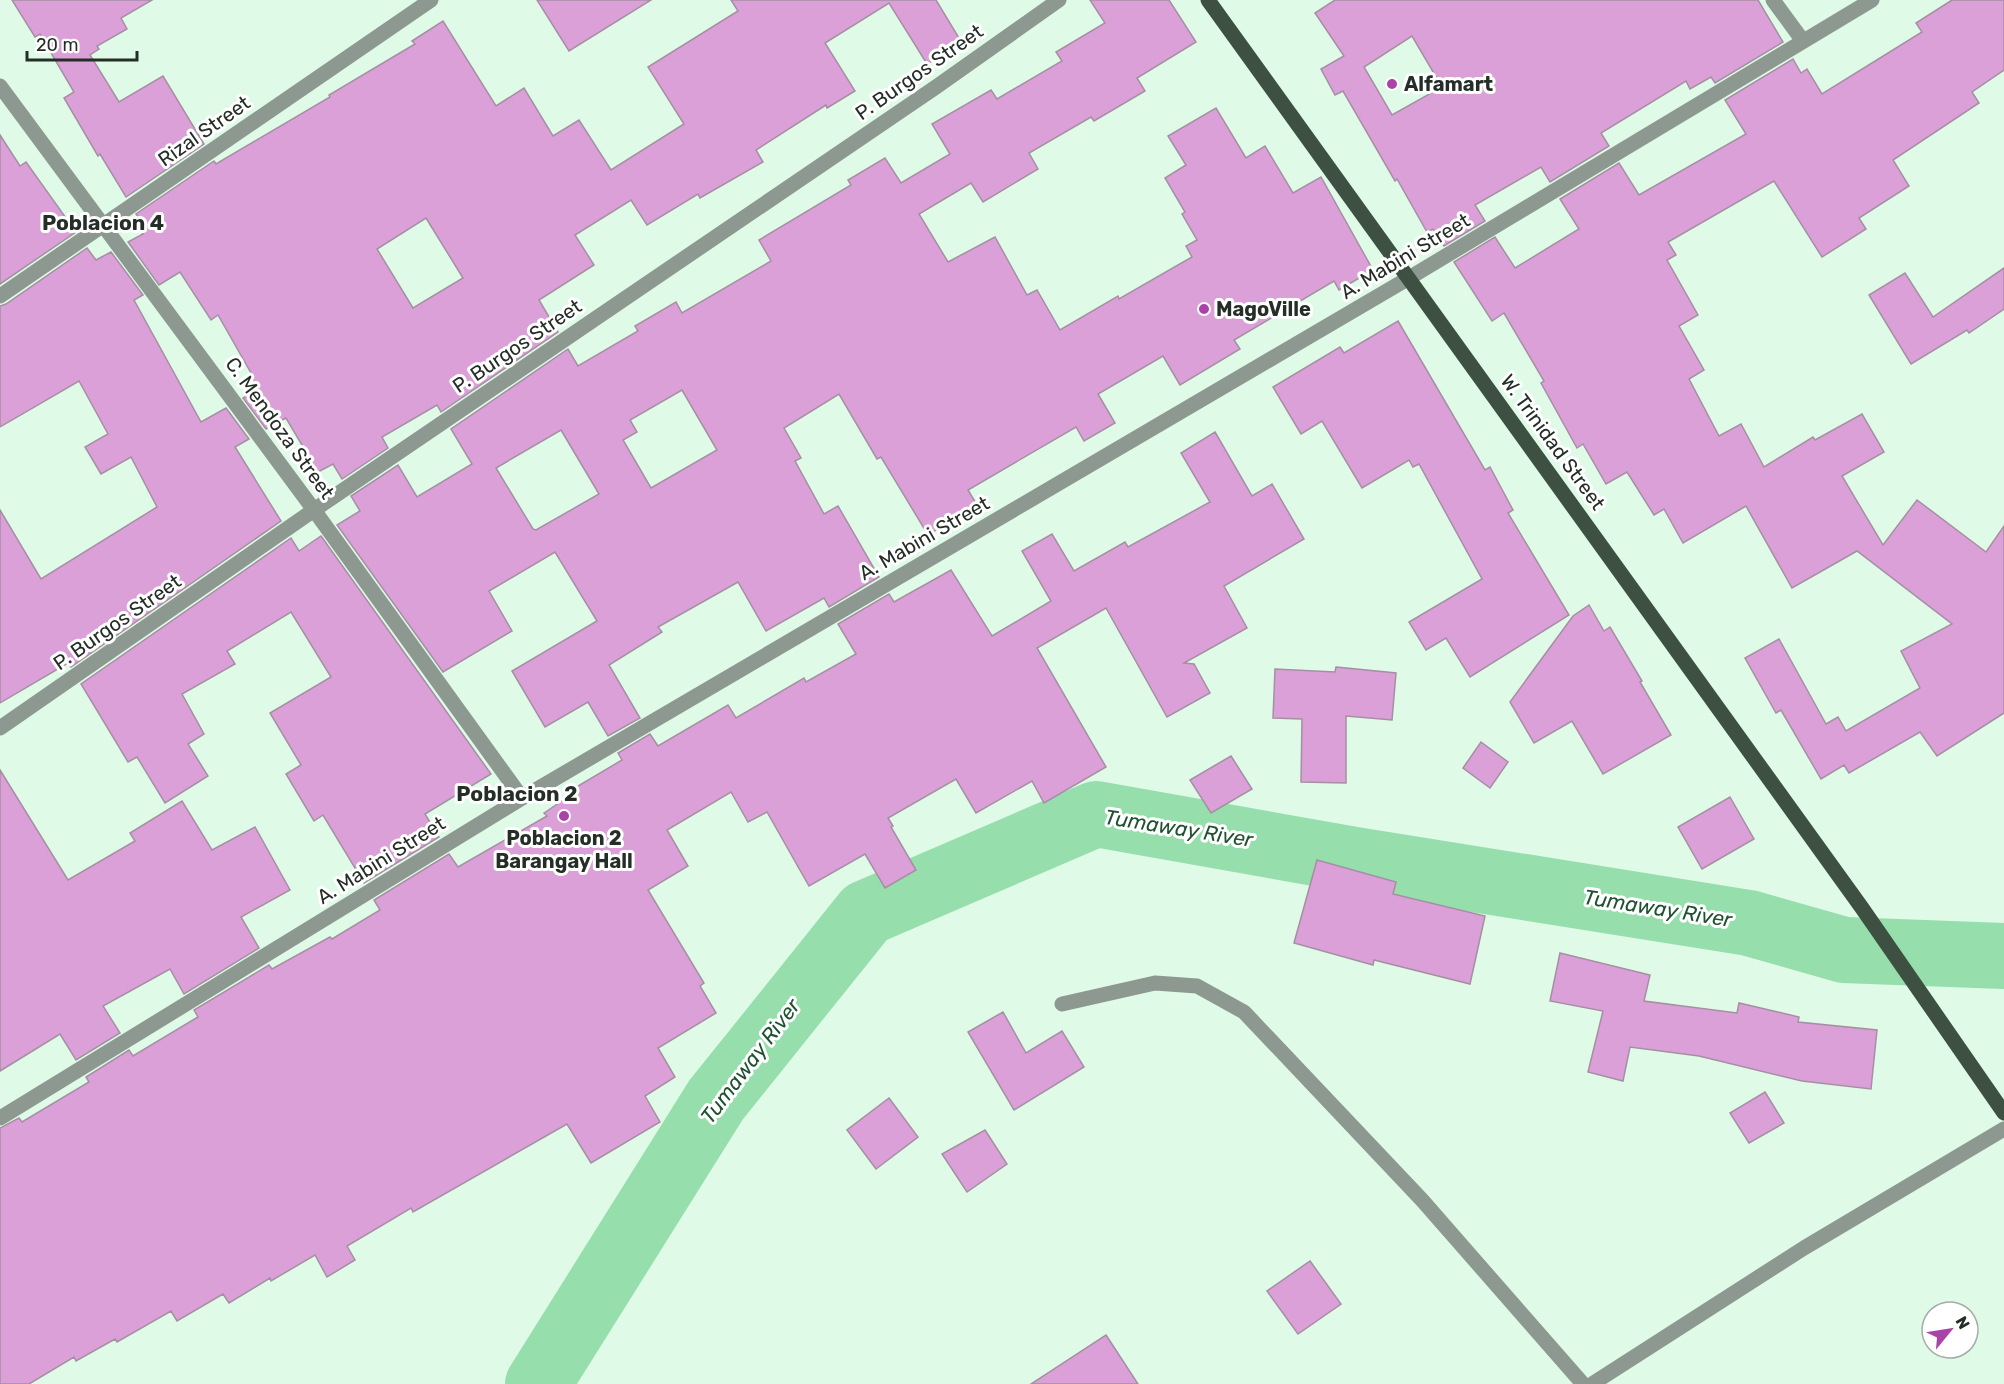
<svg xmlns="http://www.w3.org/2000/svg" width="2004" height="1384" font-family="Rubik,sans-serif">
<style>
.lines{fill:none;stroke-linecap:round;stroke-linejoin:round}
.river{stroke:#96deab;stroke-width:66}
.building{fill:#dba0d8;stroke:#a58fa3;stroke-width:1.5;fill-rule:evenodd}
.minor{stroke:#8d9890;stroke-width:15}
.primary{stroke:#3d5042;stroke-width:15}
.poi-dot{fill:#a943a7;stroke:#fff;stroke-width:2}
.labels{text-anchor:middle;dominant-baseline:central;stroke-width:6;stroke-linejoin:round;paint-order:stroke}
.street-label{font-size:20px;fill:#242e27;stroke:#fff}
.poi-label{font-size:20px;font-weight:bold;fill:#242e27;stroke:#fff;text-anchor:start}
.neighbourhood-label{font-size:21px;font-weight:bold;fill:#242e27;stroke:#fff}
.water-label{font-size:21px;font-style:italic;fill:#1e5231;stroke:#fff}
</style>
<rect width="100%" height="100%" fill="#dffae6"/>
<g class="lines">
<polyline class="river" points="538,1384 716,1100 866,913 1096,814 1355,860 1749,923 1844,950 2004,956"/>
</g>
<g class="building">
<polygon points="12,0 152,0 121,18 127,29 97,46 99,49 90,55 119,102 163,76 204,144 126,197 100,154 98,156 64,98 74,92 40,34 35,37"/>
<polygon points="537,0 651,0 569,51"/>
<path d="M731 0H936L962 43 927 64 889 3 825 43 855 91 827 108 826 105 756 150 763 162 700 198 698 194 647 225 631 200 575 235 594 265 539 300 558 332 441 412 437 405 382 437 388 448 342 479 333 464 318 472 286 418 266 429 243 398 257 390 248 375 251 373 218 315 211 320 180 272 159 285 128 242 143 234 135 220 139 218 136 214 214 161 216 164 330 97 329 95 415 44 412 41 443 21 496 106 524 88 553 136 579 120 611 170 684 124 648 67 738 11ZM426 218 463 278 413 308 377 249Z"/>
<path d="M1090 0H1169L1196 42 1137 78 1145 91 1094 121 1091 117 1029 153 1038 169 983 202 971 183 919 214 948 262 995 237 1027 295 1037 290 1060 330 1118 296 1119 299 1192 257 1186 246 1197 240 1182 214 1185 212 1165 178 1186 165 1168 136 1216 108 1246 158 1265 146 1293 193 1321 177 1373 270 1339 290 1334 281 1234 340 1240 349 1180 385 1163 356 1098 394 1115 423 1084 441 1076 427 968 490 977 505 928 535 881 457 877 459 839 394 784 428 801 458 795 461 824 514 838 506 879 577 829 607 824 598 766 631 738 582 658 627 662 632 609 665 640 718 608 736 588 702 545 727 512 671 597 621 555 552 489 591 512 631 443 672 337 525 360 511 351 496 398 465 417 497 472 464 451 429 568 349 578 366 638 331 635 326 676 302 682 313 771 261 759 240 851 185 848 180 885 158 901 183 950 154 932 124 991 90 997 99 1062 61 1056 52 1105 23ZM682 390 717 450 651 488 623 440 637 432 630 420ZM561 430 599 494 536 530 533 529 496 468Z"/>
<path d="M1335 0H1758L1783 42 1715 83 1711 77 1690 89 1686 81 1601 133 1609 146 1550 182 1541 167 1475 205 1485 221 1444 246 1433 229 1427 232 1397 179 1395 181 1343 91 1335 95 1321 69 1344 56 1315 13ZM1412 36 1442 87 1392 115 1364 67Z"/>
<polygon points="1952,0 2004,0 2004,70 1972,92 1979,103 1893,160 1909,186 1859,218 1866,229 1822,257 1774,181 1668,242 1676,255 1667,260 1698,315 1679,326 1704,370 1689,379 1719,436 1741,424 1764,467 1813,437 1815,440 1862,414 1884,452 1842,476 1883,545 1917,500 1986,552 2004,526 2004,713 1937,756 1920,732 1849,773 1844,765 1821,779 1781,710 1776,713 1745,658 1779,639 1826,724 1838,717 1846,731 1920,688 1901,651 1952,624 1857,551 1792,588 1746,506 1683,543 1664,509 1654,515 1627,472 1606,484 1583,444 1577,448 1541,383 1544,381 1504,313 1492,321 1454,262 1495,237 1515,268 1579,229 1560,199 1619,163 1639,195 1746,134 1725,100 1793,59 1801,73 1807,69 1822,94 1922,32 1916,23"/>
<polygon points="0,135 20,166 26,162 76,232 0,284"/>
<polygon points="87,248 96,260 111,252 143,295 134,300 201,422 226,408 249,439 235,447 281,521 71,667 68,663 0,703 0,510 41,579 157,507 131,457 101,474 85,447 108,434 79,381 0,427 0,306 6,304"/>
<polygon points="2004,268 2004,309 1969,333 1967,330 1911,364 1869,295 1905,273 1933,317"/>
<polygon points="1398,321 1485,470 1490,467 1513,510 1508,513 1569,615 1470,677 1446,638 1426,650 1409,622 1482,579 1419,464 1413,467 1409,460 1362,488 1322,421 1301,434 1273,387 1340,347 1344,353"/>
<polygon points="1215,432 1252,496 1272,484 1304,539 1224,586 1247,628 1184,663 1194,664 1210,693 1167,717 1106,608 1037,648 1106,767 1044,803 1032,781 976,813 956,779 888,818 893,826 891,827 916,870 885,888 865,854 809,886 767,812 748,822 731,792 667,830 688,866 648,890 704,983 700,986 716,1013 658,1048 675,1077 645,1096 660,1122 591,1163 567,1124 413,1212 411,1208 347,1246 355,1260 327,1277 315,1255 271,1281 270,1278 229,1303 223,1294 177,1321 171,1311 117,1342 115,1339 76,1361 74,1357 29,1384 0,1384 0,1128 19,1118 22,1122 89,1082 86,1077 129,1050 133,1056 198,1017 194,1010 269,965 272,969 330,937 332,939 380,910 374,900 449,854 458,867 547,816 544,813 575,792 573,789 622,760 618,753 650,734 658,746 728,705 736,718 804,678 806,682 856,654 838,624 889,594 894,602 951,570 992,636 1051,601 1022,551 1052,534 1074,571 1125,542 1128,547 1210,502 1181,453"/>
<polygon points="321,536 491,774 425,814 439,837 364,883 323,815 314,821 286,774 301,765 270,713 331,677 291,612 227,651 235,664 182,694 204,734 188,744 208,776 165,803 137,757 128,762 81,684 291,538 299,551"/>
<polygon points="1589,605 1604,631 1610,627 1642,681 1640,682 1671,735 1603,774 1572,721 1534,743 1510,702 1573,616"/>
<polygon points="1336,667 1396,673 1392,720 1346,716 1346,783 1301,782 1302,719 1273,718 1275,669 1335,672"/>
<polygon points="1481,742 1508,762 1490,788 1463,768"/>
<polygon points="1231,756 1252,789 1211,813 1190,780"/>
<polygon points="0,770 68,880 135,841 130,833 182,801 212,850 255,827 290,890 241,917 259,948 184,994 170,969 103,1006 120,1033 76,1060 60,1034 0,1071"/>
<polygon points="1730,797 1754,839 1702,869 1678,827"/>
<polygon points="1317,860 1396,882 1393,894 1485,916 1470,984 1374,960 1373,965 1294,943"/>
<polygon points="1560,953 1650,975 1644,1001 1737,1013 1739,1003 1799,1017 1798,1022 1877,1030 1871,1089 1802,1081 1699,1056 1630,1047 1623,1081 1588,1072 1603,1011 1550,1001"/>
<polygon points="1003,1012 1026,1053 1062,1031 1084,1067 1014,1110 968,1032"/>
<polygon points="1765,1092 1784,1123 1749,1143 1730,1113"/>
<polygon points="889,1098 918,1137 876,1169 847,1130"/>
<polygon points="985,1130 1007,1164 967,1192 942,1154"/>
<polygon points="1310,1261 1341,1304 1298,1334 1267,1291"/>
<polygon points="1106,1335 1138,1384 1031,1384"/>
</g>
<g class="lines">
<g class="minor">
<polyline points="1773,0 1803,41"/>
<polyline points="0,86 314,510 522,798"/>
<polyline points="0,296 431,0"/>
<polyline points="0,728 314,510 936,87 1059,0"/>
<polyline points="1062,1004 1155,983 1197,986 1244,1012 1422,1200 1583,1384"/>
<polyline points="0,1118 522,798 1409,278 1872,0"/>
<polyline points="1592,1384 1804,1248 2004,1129"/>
</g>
<polyline class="primary" points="1208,0 1862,908 2004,1113"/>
</g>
<g class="poi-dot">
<circle cx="1392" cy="84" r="6"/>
<circle cx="1204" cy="309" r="6"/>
<circle cx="564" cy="816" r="6"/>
</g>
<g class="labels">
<g class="street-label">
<text transform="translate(919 72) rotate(-35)">P. Burgos Street</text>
<text transform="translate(204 131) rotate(-35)">Rizal Street</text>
<text transform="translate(1405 256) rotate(-31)">A. Mabini Street</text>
<text transform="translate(517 346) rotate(-34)">P. Burgos Street</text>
<text transform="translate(280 428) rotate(54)">C. Mendoza Street</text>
<text transform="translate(1553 442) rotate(54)">W. Trinidad Street</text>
<text transform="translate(924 538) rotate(-30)">A. Mabini Street</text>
<text transform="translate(117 622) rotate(-35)">P. Burgos Street</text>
<text transform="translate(381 860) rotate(-32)">A. Mabini Street</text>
</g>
<g class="poi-label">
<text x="1404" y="84">Alfamart</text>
<text x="1216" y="309">MagoVille</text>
<text x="564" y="838" text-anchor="middle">Poblacion 2<tspan x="564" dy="23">Barangay Hall</tspan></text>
</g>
<g class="neighbourhood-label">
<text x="103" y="222">Poblacion 4</text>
<text x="517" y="793">Poblacion 2</text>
</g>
<g class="water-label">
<text transform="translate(1179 828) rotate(9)">Tumaway River</text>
<text transform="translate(1658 908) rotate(9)">Tumaway River</text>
<text transform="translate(750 1061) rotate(-53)">Tumaway River</text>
</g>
</g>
<g transform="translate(1950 1330) rotate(60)"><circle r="28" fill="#ffffff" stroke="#a7aba9" stroke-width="1.5"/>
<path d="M0-4.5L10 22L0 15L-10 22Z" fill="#a943a7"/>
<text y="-9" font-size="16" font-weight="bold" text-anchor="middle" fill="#242e27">N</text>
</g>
<path d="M27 51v9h110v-9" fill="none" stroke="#242e27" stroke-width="3"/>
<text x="36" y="51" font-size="18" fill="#242e27" stroke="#ffffff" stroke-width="4.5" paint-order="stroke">20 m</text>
</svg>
